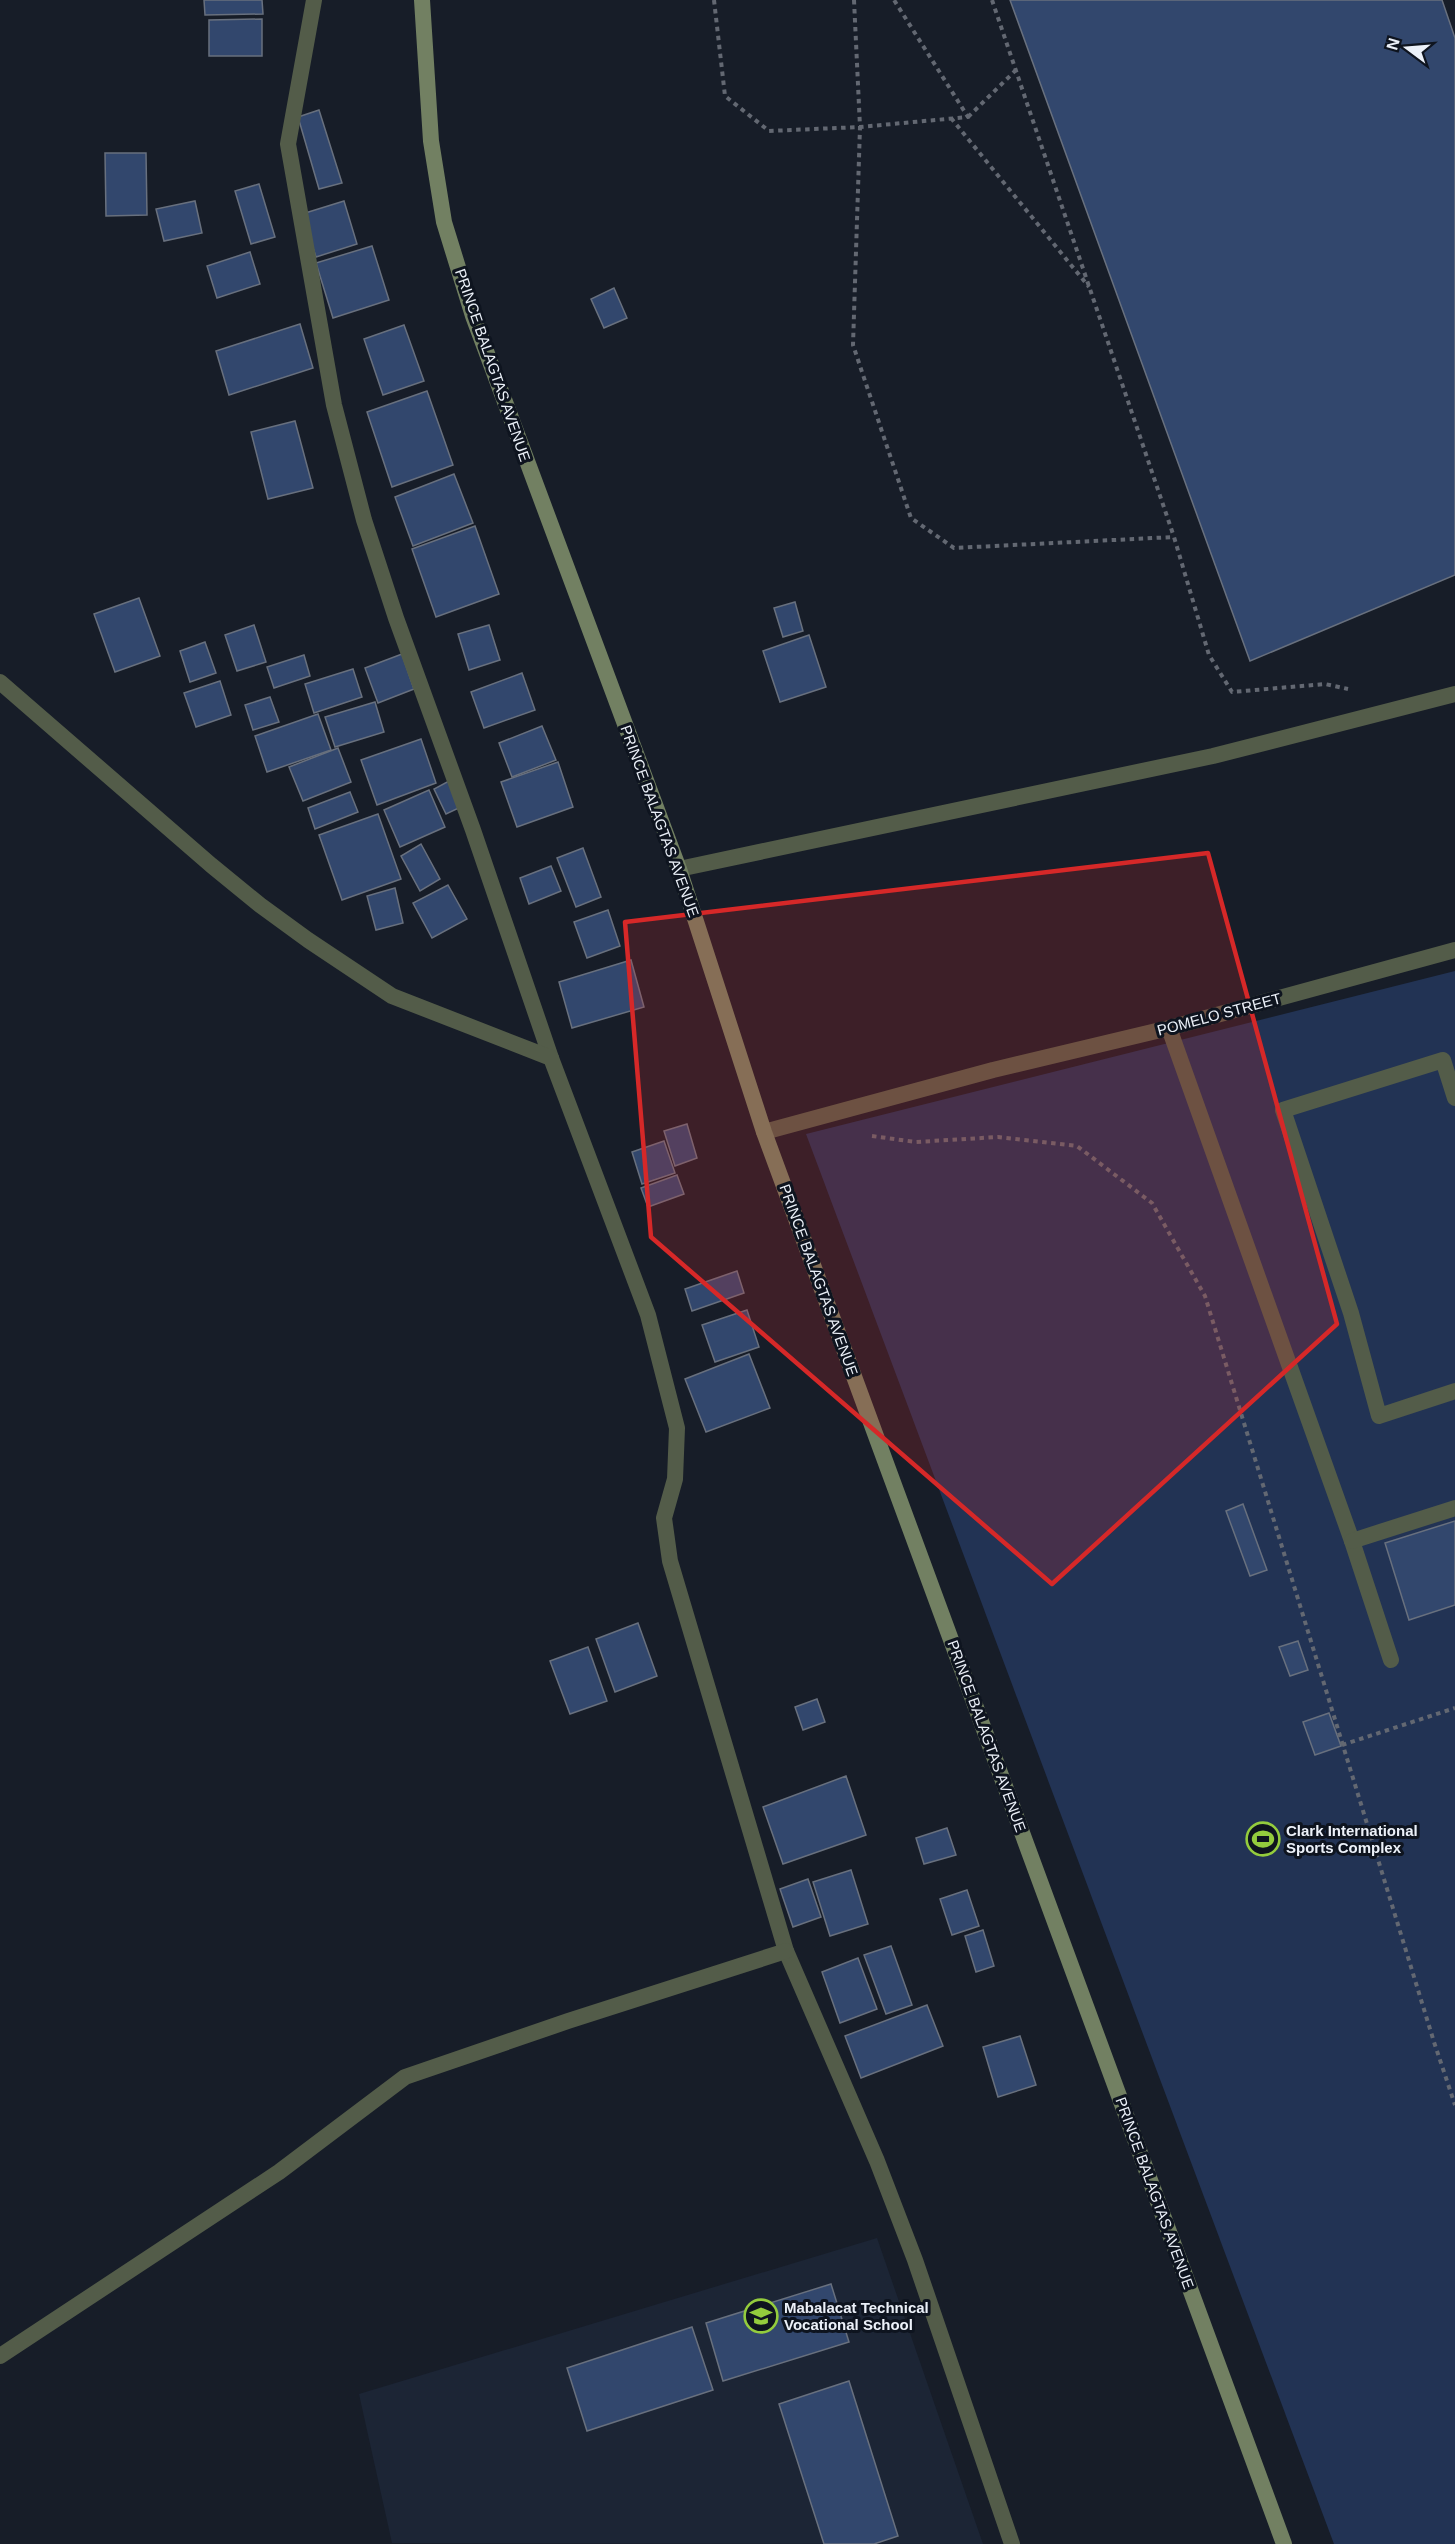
<svg xmlns="http://www.w3.org/2000/svg" width="1455" height="2544" font-family="Arial,sans-serif">
<style>
.built{fill:#1c2535}
.green{fill:#223354}
.building{fill:#32476d;stroke:#68707e;stroke-width:1.5}
.lines{fill:none;stroke-linecap:round;stroke-linejoin:round}
.path{stroke:#636872;stroke-width:4;stroke-dasharray:4.5 4.5;stroke-linecap:butt}
.service{stroke:#535c49;stroke-width:16}
.minor{stroke:#535c49;stroke-width:16}
.secondary{stroke:#728062;stroke-width:16}
.marked{fill:#d62828;fill-opacity:0.2;stroke:#d62828;stroke-width:4.5;stroke-linejoin:round}
.labels{text-anchor:middle;dominant-baseline:central;stroke-width:6;stroke-linejoin:round;paint-order:stroke}
.street-label{font-size:15px;fill:#ecf1f9;stroke:#0e141f}
.poi-label{font-size:15px;font-weight:bold;fill:#ecf1f9;stroke:#0e141f;text-anchor:start}
</style>
<rect width="100%" height="100%" fill="#171d28"/>
<polygon class="built" points="877,2238 983,2544 392,2543 359,2394"/>
<polygon class="green" points="1455,971 1455,2544 1334,2544 806,1134"/>
<g class="building">
<polygon points="204,0 262,0 263,14 205,15"/>
<polygon points="1010,0 1442,0 1455,38 1455,575 1250,661"/>
<polygon points="262,19 262,56 209,56 209,20"/>
<polygon points="319,110 342,183 319,189 298,117"/>
<polygon points="105,153 146,153 147,215 106,216"/>
<polygon points="259,184 275,237 251,244 235,191"/>
<polygon points="195,201 202,233 164,241 156,209"/>
<polygon points="344,201 357,244 316,257 302,214"/>
<polygon points="372,246 389,300 333,318 316,263"/>
<polygon points="250,252 260,284 217,298 207,266"/>
<polygon points="614,288 627,318 604,328 591,299"/>
<polygon points="300,324 313,368 229,395 216,351"/>
<polygon points="404,325 424,381 383,395 364,339"/>
<polygon points="427,391 453,465 392,487 367,412"/>
<polygon points="295,421 313,488 268,499 251,432"/>
<polygon points="454,474 473,523 413,546 395,497"/>
<polygon points="475,526 499,594 436,617 412,549"/>
<polygon points="139,598 160,656 115,672 94,614"/>
<polygon points="795,602 803,631 783,637 774,608"/>
<polygon points="254,625 266,662 237,671 225,635"/>
<polygon points="489,625 500,660 469,670 458,634"/>
<polygon points="809,635 826,687 780,702 763,651"/>
<polygon points="205,642 216,673 190,682 180,651"/>
<polygon points="402,654 414,689 378,703 365,668"/>
<polygon points="304,655 310,676 274,688 267,667"/>
<polygon points="353,669 362,697 314,713 305,684"/>
<polygon points="522,673 535,710 484,728 471,692"/>
<polygon points="220,681 231,715 196,727 184,693"/>
<polygon points="270,697 279,722 253,730 245,705"/>
<polygon points="375,702 384,732 335,747 325,717"/>
<polygon points="318,714 331,750 267,772 255,736"/>
<polygon points="542,726 556,760 512,777 499,743"/>
<polygon points="421,739 436,783 377,805 361,760"/>
<polygon points="338,748 351,782 303,801 289,767"/>
<polygon points="558,762 573,807 517,827 501,782"/>
<polygon points="449,781 461,807 446,814 434,789"/>
<polygon points="429,790 445,827 400,847 384,810"/>
<polygon points="350,792 358,812 315,829 308,808"/>
<polygon points="378,814 401,879 342,900 319,835"/>
<polygon points="421,844 440,879 420,891 401,856"/>
<polygon points="583,848 601,897 576,907 557,858"/>
<polygon points="551,866 561,891 529,904 520,878"/>
<polygon points="448,885 467,919 432,938 413,903"/>
<polygon points="395,888 403,923 376,930 367,896"/>
<polygon points="608,910 620,946 587,958 574,922"/>
<polygon points="631,960 644,1007 572,1028 559,982"/>
<polygon points="687,1124 697,1158 675,1166 664,1131"/>
<polygon points="664,1141 675,1173 642,1184 632,1152"/>
<polygon points="677,1175 684,1194 648,1207 641,1188"/>
<polygon points="737,1271 744,1293 692,1311 685,1289"/>
<polygon points="747,1310 759,1347 715,1362 702,1325"/>
<polygon points="749,1354 770,1408 706,1432 685,1379"/>
<polygon points="1243,1504 1267,1570 1250,1576 1226,1511"/>
<polygon points="1455,1521 1455,1605 1409,1620 1385,1543"/>
<polygon points="638,1623 657,1676 615,1692 596,1639"/>
<polygon points="1298,1641 1308,1670 1290,1676 1279,1647"/>
<polygon points="588,1647 607,1701 570,1714 550,1661"/>
<polygon points="817,1699 825,1722 803,1730 795,1707"/>
<polygon points="1329,1713 1341,1746 1315,1755 1303,1722"/>
<polygon points="846,1776 866,1835 783,1864 763,1807"/>
<polygon points="947,1828 956,1855 924,1864 916,1838"/>
<polygon points="851,1870 868,1924 830,1936 813,1882"/>
<polygon points="808,1879 821,1917 793,1927 780,1889"/>
<polygon points="967,1890 979,1926 952,1935 940,1899"/>
<polygon points="983,1930 994,1966 976,1972 965,1936"/>
<polygon points="891,1946 912,2005 886,2014 864,1955"/>
<polygon points="858,1958 877,2009 840,2023 822,1972"/>
<polygon points="927,2005 943,2046 861,2078 845,2036"/>
<polygon points="1020,2036 1036,2085 998,2097 983,2047"/>
<polygon points="831,2284 849,2342 723,2381 706,2323"/>
<polygon points="692,2327 713,2390 587,2431 567,2368"/>
<polygon points="849,2381 898,2536 874,2544 824,2544 779,2404"/>
</g>
<g class="lines">
<g class="path">
<polyline points="714,0 725,96 769,131 860,127 968,117 894,0"/>
<polyline points="854,0 860,127 853,345 911,518 954,548 1174,537 1209,655 1232,692 1325,684 1348,689"/>
<polyline points="992,0 1174,537"/>
<polyline points="968,117 1017,69"/>
<polyline points="951,118 1089,287"/>
<polyline points="872,1136 916,1142 998,1137 1077,1146 1152,1203 1205,1296 1434,2042 1455,2105"/>
<polyline points="1342,1745 1455,1708"/>
</g>
<g class="service">
<polyline points="679,869 1213,756 1455,694"/>
<polyline points="1169,1028 1352,1541 1391,1660"/>
<polyline points="1455,1098 1443,1060 1283,1110 1351,1313 1379,1416 1455,1391"/>
<polyline points="1352,1541 1455,1508"/>
</g>
<g class="minor">
<polyline points="314,0 288,144 334,405 364,520 396,618 473,830 551,1058"/>
<polyline points="0,682 211,865 260,905 308,940 392,996 551,1058 648,1315 677,1428 675,1479 664,1518 670,1561 786,1951 877,2161 915,2260 1012,2544"/>
<polyline points="764,1132 993,1070 1169,1028 1455,950"/>
<polyline points="0,2356 279,2172 405,2077 568,2021 786,1951"/>
</g>
<polyline class="secondary" points="422,0 431,141 444,222 473,316 679,869 764,1132 1284,2544"/>
</g>
<path class="marked" d="M1208 853 1337 1324 1052 1584 651 1237 625 922Z"/>
<defs>
<g id="stadium-ring" transform="scale(1.725)"><circle r="9.5" fill="#0e141f" stroke="#94cc3d" stroke-width="1.5"/><path d="M0-5a6.5 5 0 1 0 0 10a6.5 5 0 1 0 0-10ZM-3.5-1.8h7v3.6h-7Z" fill="#94cc3d"/></g>
<g id="school-ring" transform="scale(1.725)"><circle r="9.5" fill="#0e141f" stroke="#94cc3d" stroke-width="1.5"/><path d="M0-5L7-2L0 1L-7-2ZM-4 1L0 2.5L4 1V4Q0 6-4 4Z" fill="#94cc3d"/></g>
</defs>
<g fill-rule="evenodd">
<use href="#stadium-ring" x="1263" y="1839"/>
<use href="#school-ring" x="761" y="2316"/>
</g>
<g class="labels">
<g class="street-label">
<text transform="translate(493 365) rotate(71)">PRINCE BALAGTAS AVENUE</text>
<text transform="translate(660 821) rotate(70)">PRINCE BALAGTAS AVENUE</text>
<text transform="translate(1219 1014) rotate(-15)">POMELO STREET</text>
<text transform="translate(819 1280) rotate(70)">PRINCE BALAGTAS AVENUE</text>
<text transform="translate(987 1736) rotate(70)">PRINCE BALAGTAS AVENUE</text>
<text transform="translate(1155 2193) rotate(70)">PRINCE BALAGTAS AVENUE</text>
</g>
<g class="poi-label">
<text x="1286" y="1830">Clark International<tspan x="1286" dy="17">Sports Complex</tspan></text>
<text x="784" y="2307">Mabalacat Technical<tspan x="784" dy="17">Vocational School</tspan></text>
</g>
</g>
<g transform="translate(1407 48) rotate(286)" stroke="#0e141f" stroke-width="4.5" paint-order="stroke">
<path d="M0-4.5L10 22L0 15L-10 22Z" fill="#ecf1f9"/>
<text y="-9" font-size="16" font-weight="bold" text-anchor="middle" fill="#ecf1f9">N</text>
</g>
</svg>
